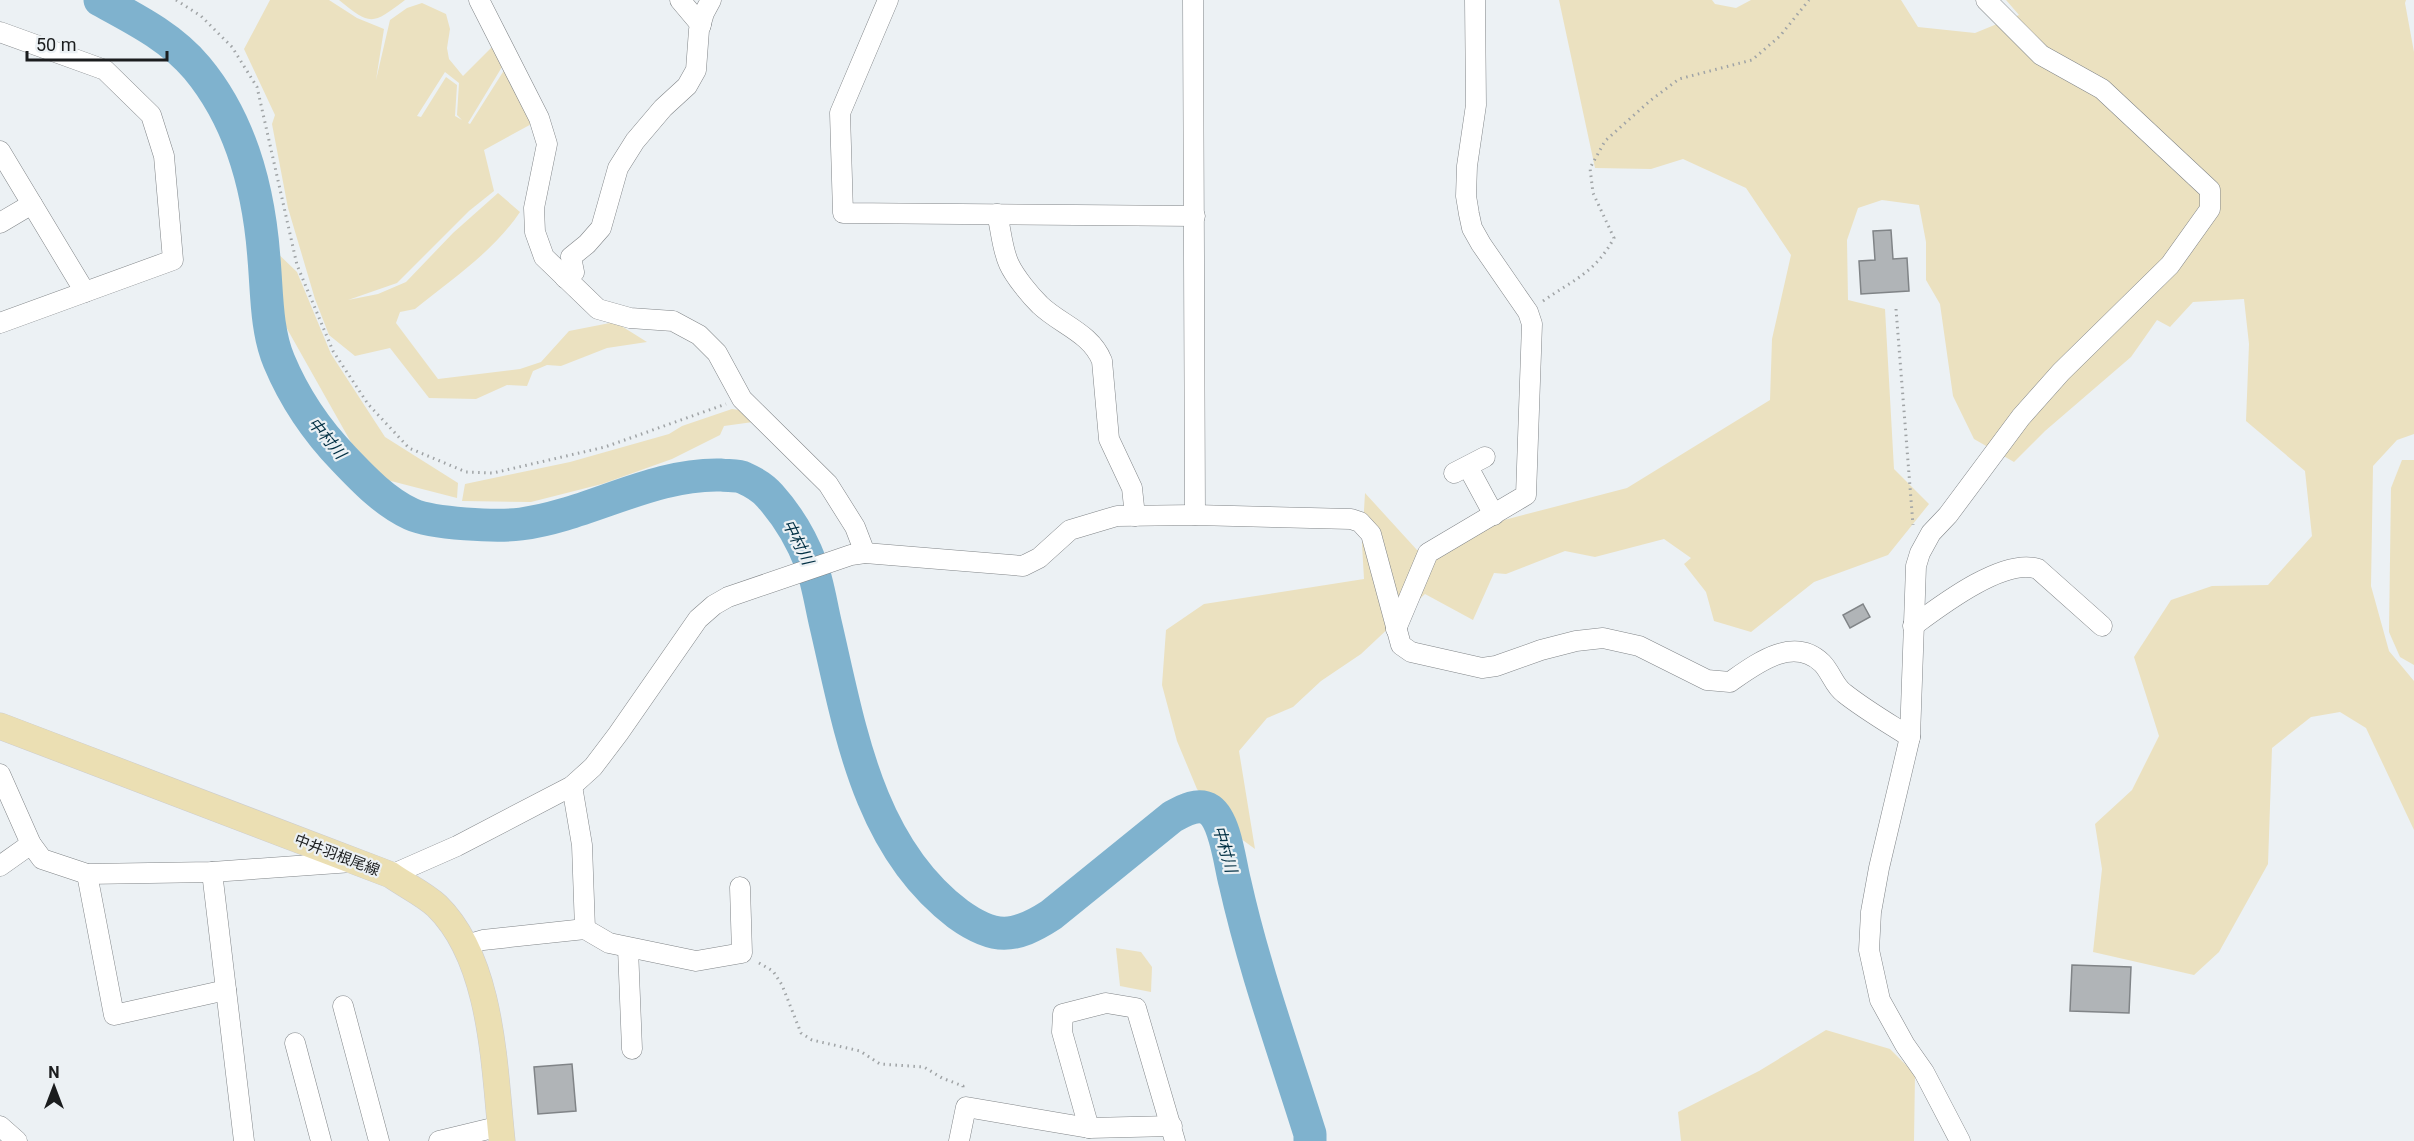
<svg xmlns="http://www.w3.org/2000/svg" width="2414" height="1141" font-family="Roboto,'Noto Sans JP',sans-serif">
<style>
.green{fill:#ebe1c0;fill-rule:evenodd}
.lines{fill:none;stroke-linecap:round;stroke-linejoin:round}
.river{stroke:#7fb2ce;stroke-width:33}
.building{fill:#b0b4b7;stroke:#808487;stroke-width:1.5}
.minor-casing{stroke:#818588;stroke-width:21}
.major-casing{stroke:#cdcdce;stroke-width:27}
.path{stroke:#a0a4a6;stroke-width:3;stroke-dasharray:1.5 4.5;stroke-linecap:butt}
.minor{stroke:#fff;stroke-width:20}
.major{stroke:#ebdfb3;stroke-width:26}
.labels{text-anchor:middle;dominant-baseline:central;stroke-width:4.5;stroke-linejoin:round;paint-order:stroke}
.street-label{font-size:15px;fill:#1b1d1e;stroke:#ecf1f4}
.water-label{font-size:16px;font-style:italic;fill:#012f43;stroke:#ecf1f4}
</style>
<rect width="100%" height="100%" fill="#ecf1f4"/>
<g class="green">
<path d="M270 0H329L357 18 384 29 376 80 390 20 407 8 422 3 446 14 450 29 447 48 449 59 463 76 492 47 505 62 468 123 470 124 508 64 537 121 484 150 494 191 469 211 397 283 348 300 378 294 406 282 453 233 498 193 520 212C493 252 452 279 415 309L400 312 396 323 438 379 520 369 541 362 569 331 615 322 647 342 607 348 561 366 547 365 533 371 527 386 507 385 476 399 429 398 390 348 355 356 329 335 315 299 288 208 272 124 275 115 244 49ZM445 72 459 83 457 115 462 120 455 116 457 85 446 77 421 117 417 116Z"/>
<path d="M339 0H405C372 25 371 26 339 0Z"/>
<polygon points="1559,0 1712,0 1715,4 1736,8 1751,0 1901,0 1918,27 1975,33 2019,15 2006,0 2406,0 2405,3 2414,52 2414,434 2397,440 2373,466 2371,586 2389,651 2414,681 2414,830 2366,728 2340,712 2311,717 2272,748 2268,864 2219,952 2194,975 2093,952 2102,869 2095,824 2132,790 2159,736 2134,657 2171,600 2212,586 2268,585 2312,536 2305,471 2246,421 2249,344 2244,299 2193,302 2170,327 2157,320 2131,357 2045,431 2014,462 1974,439 1953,396 1940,304 1926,280 1926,242 1919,205 1882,200 1858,208 1847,240 1848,300 1885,309 1894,469 1929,504 1888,555 1814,582 1751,632 1714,621 1706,592 1684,564 1691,558 1664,539 1595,557 1565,551 1506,574 1494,573 1473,620 1425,594 1361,654 1321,681 1293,707 1267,718 1239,751 1255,849 1229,830 1197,789 1177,741 1162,685 1166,630 1204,604 1364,579 1362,544 1365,493 1417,550 1485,525 1627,488 1770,400 1772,339 1791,255 1746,188 1683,159 1651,169 1595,168"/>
<polygon points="272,248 297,272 331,354 385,437 458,483 457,498 387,480 352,444 281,318 273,283"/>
<polygon points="732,409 747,411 753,422 724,426 720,435 672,459 602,484 531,502 462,501 465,484 570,462 669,434 682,426"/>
<polygon points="2402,460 2414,460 2414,665 2400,657 2389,632 2391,488"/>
<polygon points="1116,948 1141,952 1152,967 1151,992 1120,986"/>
<polygon points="1826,1030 1890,1049 1915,1074 1914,1141 1681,1141 1678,1112 1759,1071"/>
</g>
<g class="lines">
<path class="river" d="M100 0C135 19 171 37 197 68 242 122 259 190 264 259 267 292 266 330 279 361 294 397 317 431 344 459 364 480 385 502 411 514 433 524 497 527 521 524 589 515 652 473 721 475 728 476 738 475 744 478 753 482 764 489 770 496 787 515 802 540 811 564 818 583 821 605 826 626 850 729 868 846 958 914 994 940 1014 939 1051 915L1172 817C1183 811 1198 802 1210 810 1226 822 1230 865 1235 883 1254 968 1284 1051 1310 1134V1141"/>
</g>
<g class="building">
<polygon points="1891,230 1893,259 1907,258 1909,291 1861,294 1859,261 1875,260 1873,231"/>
<polygon points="1863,604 1870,617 1850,628 1843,615"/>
<polygon points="2072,965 2131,967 2129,1013 2070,1011"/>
<polygon points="572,1064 576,1111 538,1114 534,1067"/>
</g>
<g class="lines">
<g class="minor-casing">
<g id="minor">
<polyline points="479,0 539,118 547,144 534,208 535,232 544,257 598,309 630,318 673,321 699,335 717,353 742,399 828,484 855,527 865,553"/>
<polyline points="680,0 701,25"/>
<polyline points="888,0 840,113 843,213 1195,216"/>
<polyline points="1193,0 1195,515"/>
<polyline points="0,32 105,70 151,115 164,156 173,260 0,323"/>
<polyline points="0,151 85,292"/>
<path d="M997 214C1001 229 1002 249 1009 264 1015 277 1030 295 1040 305 1061 325 1091 333 1102 361L1109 439 1132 488 1135 516"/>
<polyline points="0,223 32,204"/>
<polyline points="565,278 574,272 571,257 587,244 601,228 618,168 635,141 663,108 687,86 696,70 699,30 704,13 711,0"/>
<polyline points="1468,467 1494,515"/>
<polyline points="1454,473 1485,457"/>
<path d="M1913 626C1940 606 2004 557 2038 569L2102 626"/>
<polyline points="1396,629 1428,553 1526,495 1532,324 1528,312 1481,244 1472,228 1469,214 1466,196 1467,166 1476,105 1475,0"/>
<polyline points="0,774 31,844 42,859 87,874 212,872 352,862"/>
<polyline points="572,786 582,845 585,929"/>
<polyline points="0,866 31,844"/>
<polyline points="212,872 244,1141"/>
<polyline points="87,874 114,1015 226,990"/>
<path d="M391 875 457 846 572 786 593 767 618 734 698 619 714 605 728 597 851 555 865 553 1023 566 1039 558 1070 530 1117 516 1195 515 1351 519 1360 522 1371 534 1401 645 1411 652 1482 668 1496 666 1541 650 1576 641 1603 638 1639 646 1707 680 1730 682C1756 664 1793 635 1822 663 1831 672 1834 686 1844 693 1864 709 1888 723 1910 737"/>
<polyline points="466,945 483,940 585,929 609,943 696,961 742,953 740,887"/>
<polyline points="628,948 632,1049"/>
<polyline points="343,1006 379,1141"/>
<polyline points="295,1043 321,1141"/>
<polyline points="0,1126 17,1141"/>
<polyline points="1089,1128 1062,1032 1063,1014 1106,1003 1136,1008 1175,1141"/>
<polyline points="439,1141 501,1126"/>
<polyline points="959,1141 966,1107 1089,1128 1172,1126"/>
<polyline points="1960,1141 1924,1072 1905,1045 1880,1000 1869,950 1871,912 1879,868 1910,737 1916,566 1920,553 1931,533 1948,515 2021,417 2061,372 2170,265 2210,209 2210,190 2102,89 2041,55 1986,0"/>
</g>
</g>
<g class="major-casing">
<path id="major" d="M0 726 391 875C405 885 424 894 437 906 493 961 494 1067 502 1141"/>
</g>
<g class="path">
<polyline points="176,0 201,16 232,47 257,87 297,265 333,351 368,404 409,448 466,472 493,473 605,447 726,404"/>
<path d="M1543 301C1573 280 1595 273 1614 238L1593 193 1590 168 1605 141 1651 100 1679 79 1752 60 1780 36 1809 0"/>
<polyline points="1896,309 1913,525"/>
<polyline points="759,963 773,971 782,985 801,1033 812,1040 860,1051 880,1064 924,1067 942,1078 963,1086 963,1089"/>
</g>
<use href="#minor" class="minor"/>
<use href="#major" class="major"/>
</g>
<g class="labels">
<g class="street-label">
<text transform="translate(337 855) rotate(21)">中井羽根尾線</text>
</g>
<g class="water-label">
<text transform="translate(327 438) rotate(50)">中村川</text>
<text transform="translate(798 542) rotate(63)">中村川</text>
<text transform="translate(1225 849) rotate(74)">中村川</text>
</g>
</g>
<g transform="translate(54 1087)" stroke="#ecf1f4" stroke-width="4.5" paint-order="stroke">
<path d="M0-4.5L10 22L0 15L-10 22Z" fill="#1b1d1e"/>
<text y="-9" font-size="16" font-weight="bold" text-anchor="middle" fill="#1b1d1e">N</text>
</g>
<path d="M27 51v9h140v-9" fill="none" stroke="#1b1d1e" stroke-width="3"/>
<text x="36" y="51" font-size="18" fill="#1b1d1e" stroke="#ecf1f4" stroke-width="4.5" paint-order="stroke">50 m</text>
</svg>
